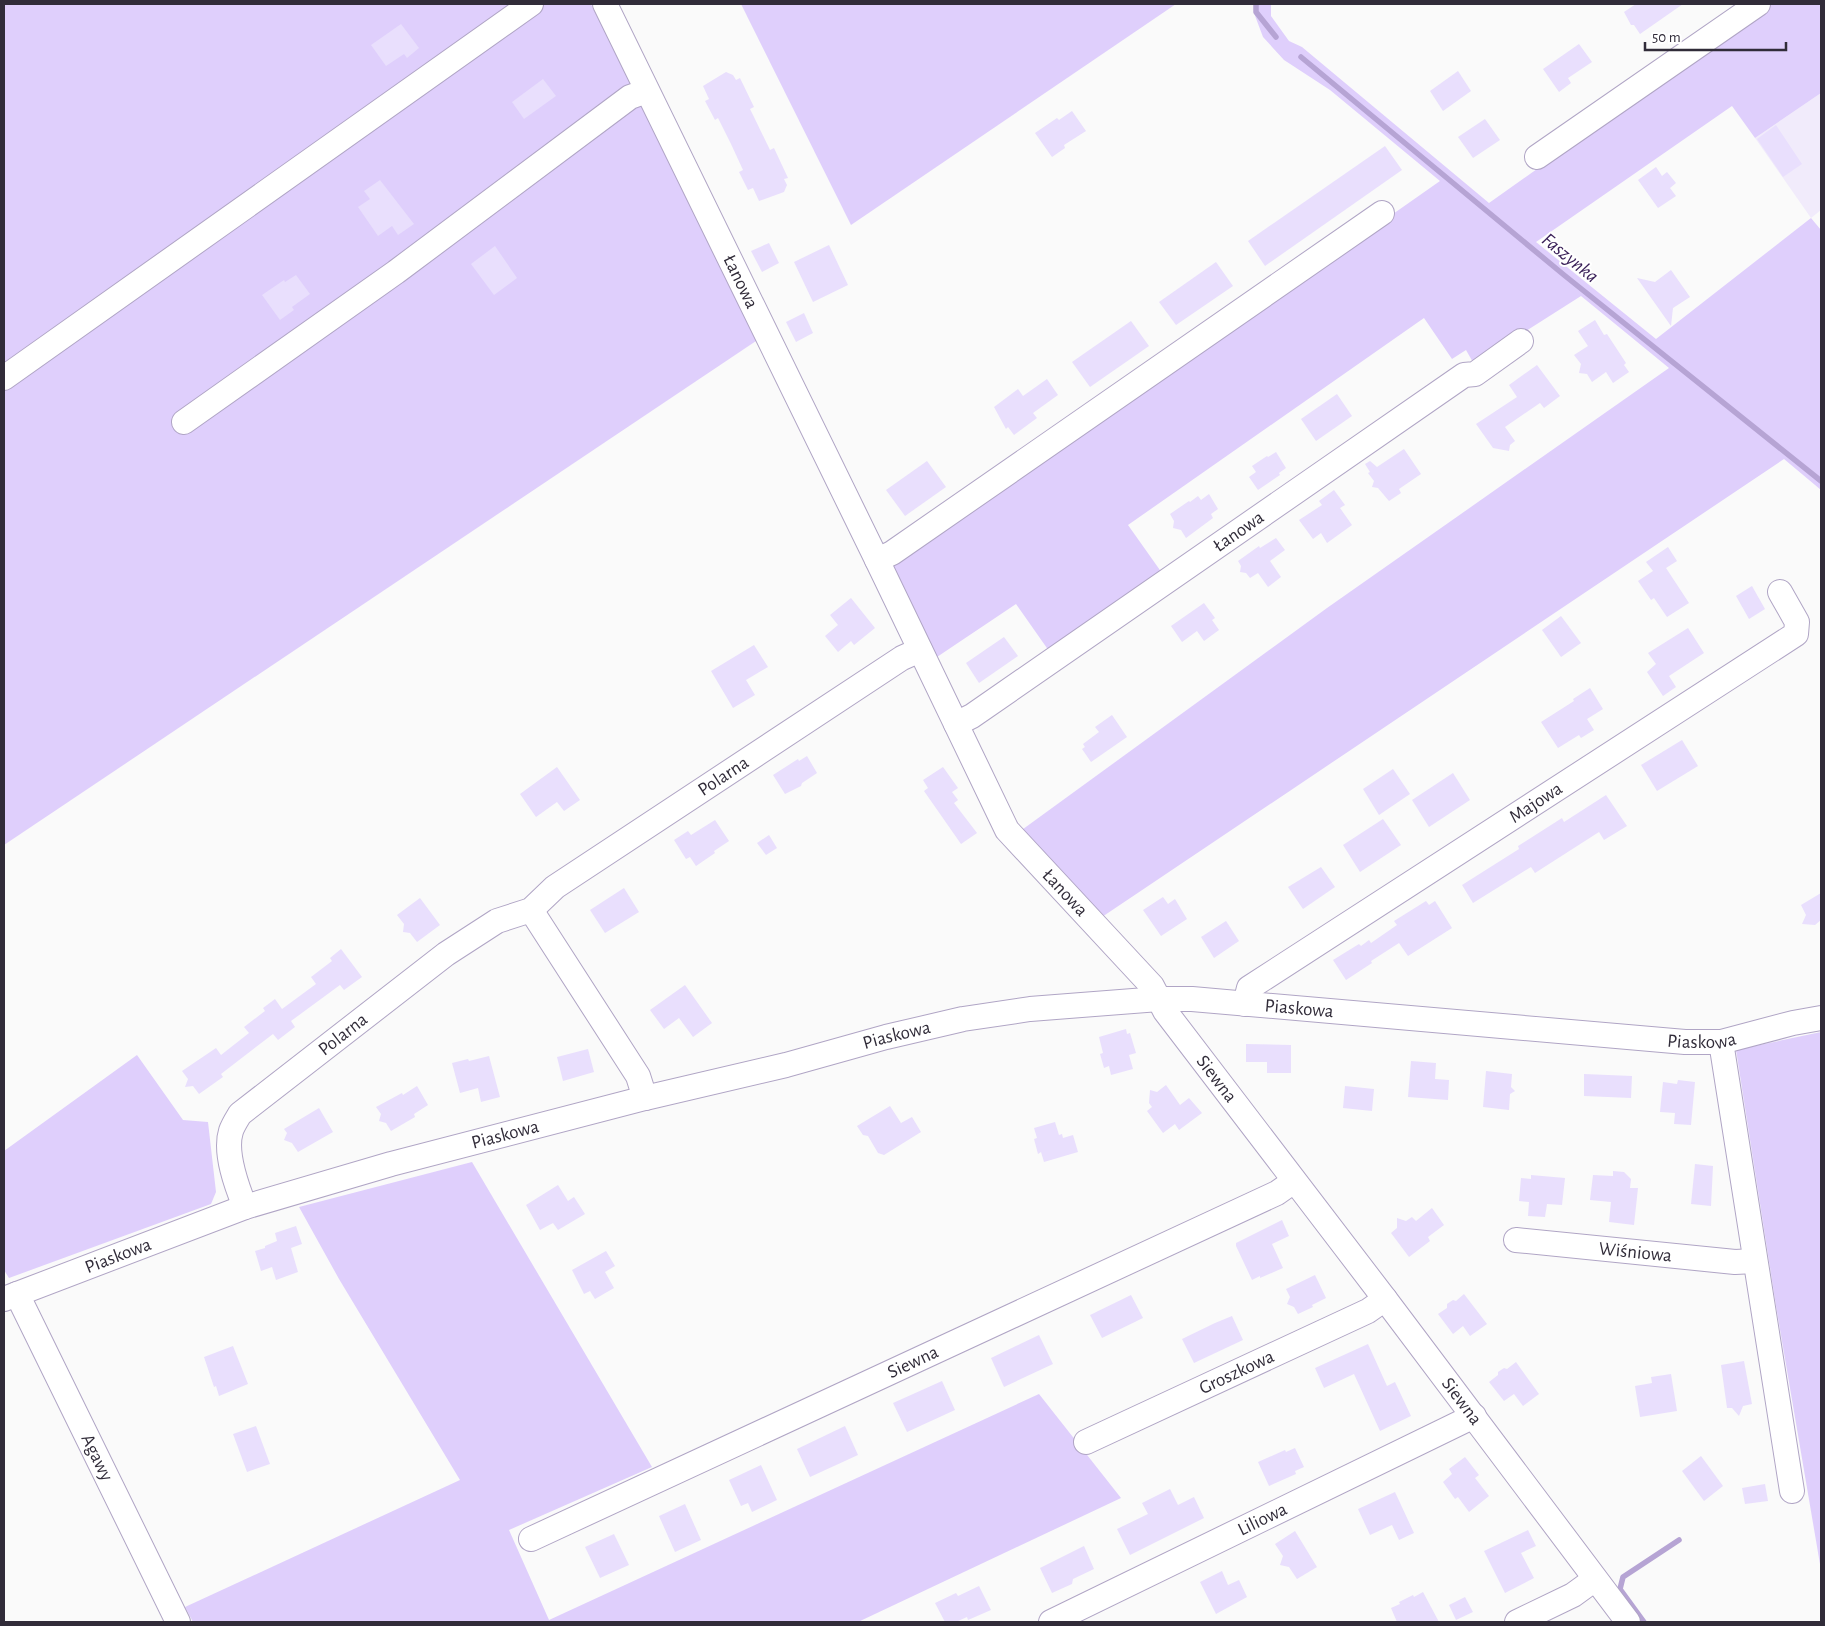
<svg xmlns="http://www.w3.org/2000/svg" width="1825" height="1626" font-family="'Alegreya Sans',sans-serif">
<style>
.built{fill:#f1ebfb}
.green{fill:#dfcffc}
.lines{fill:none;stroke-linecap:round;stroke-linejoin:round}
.stream{stroke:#b6a4d4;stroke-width:5.5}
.building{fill:#e9dffd}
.minor-casing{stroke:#b0a5c5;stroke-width:26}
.minor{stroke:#fff;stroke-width:24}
.labels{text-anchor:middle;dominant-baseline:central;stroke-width:4;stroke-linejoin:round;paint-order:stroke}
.street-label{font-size:19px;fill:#312c39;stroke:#fff}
.water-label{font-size:20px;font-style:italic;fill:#371d56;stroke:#fff}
</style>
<rect width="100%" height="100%" fill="#fafafa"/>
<polygon class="built" points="1821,93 1821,210 1811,218 1755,138"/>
<g class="green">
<polygon points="4,4 591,4 759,339 4,845"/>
<polygon points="741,4 1176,4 851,225"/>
<polygon points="1255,4 1271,4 1271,16 1289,41 1302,47 1489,203 1769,4 1821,4 1821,93 1755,138 1732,106 1536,242 1656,339 1811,218 1821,230 1821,490 1784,459 1099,919 1019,832 1327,608 1669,368 1581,296 1474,364 1466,350 1452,359 1424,318 1128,525 1162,573 1049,651 1016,604 934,659 891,566 1440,181 1330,90 1284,60 1263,37 1254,13"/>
<polygon points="1821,1032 1821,1570 1776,1306 1736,1050"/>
<polygon points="137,1055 183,1120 208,1122 216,1192 211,1204 9,1278 4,1270 4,1151"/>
<polygon points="472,1162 652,1467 509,1530 549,1620 1039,1394 1121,1498 858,1622 193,1622 185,1607 460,1480 339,1279 299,1207"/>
</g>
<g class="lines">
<g class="stream">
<polyline points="1256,4 1256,12 1276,37"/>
<polyline points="1301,57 1564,275 1821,481"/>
<polyline points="1644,1622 1620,1589 1623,1577 1679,1540"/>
</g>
</g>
<g class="building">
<polygon points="1636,4 1683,4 1640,34 1634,25 1631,25 1624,12"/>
<polygon points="401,24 419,48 407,58 404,54 386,66 371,45"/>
<polygon points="1579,44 1592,62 1568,78 1571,83 1559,92 1543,69"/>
<polygon points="1458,71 1471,91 1443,111 1430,91"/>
<polygon points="726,72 733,75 736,80 740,78 754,107 750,109 754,117 770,150 774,148 788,178 784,179 787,185 784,192 759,201 753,188 748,190 739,172 743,170 731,144 718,118 715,120 705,101 709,99 703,86"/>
<polygon points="543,79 556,96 524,119 512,102"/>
<polygon points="1072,111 1086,131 1064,145 1065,148 1052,157 1035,133 1057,118 1059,120"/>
<polygon points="1485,119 1500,140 1473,158 1458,137"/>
<polygon points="1776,125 1802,164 1783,177 1757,139"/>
<polygon points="1385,146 1402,170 1265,266 1248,241"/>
<polygon points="1656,167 1662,176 1667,172 1676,183 1670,188 1676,196 1658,208 1638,180"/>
<polygon points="380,180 414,224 398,235 392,226 378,236 358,207 370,199 364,191"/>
<polygon points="769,243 779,263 762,272 751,251"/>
<polygon points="829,245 848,285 813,302 794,262"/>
<polygon points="495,246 517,278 494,295 471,264"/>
<polygon points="1216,262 1233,286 1176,325 1159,302"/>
<polygon points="1671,270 1690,297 1673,308 1671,326 1637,278 1655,282"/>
<polygon points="296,275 310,294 292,307 294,310 280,320 262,295 284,280 285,282"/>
<polygon points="804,313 813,333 796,342 786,322"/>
<polygon points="1595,320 1604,335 1607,334 1626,363 1624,365 1629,372 1613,383 1606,372 1592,382 1587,374 1579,373 1581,364 1574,355 1588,346 1578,331"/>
<polygon points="1131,321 1149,346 1090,387 1072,362"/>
<polygon points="1537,365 1560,396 1544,408 1540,403 1505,427 1515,441 1510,445 1509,451 1493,448 1476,424 1517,397 1509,385"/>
<polygon points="1047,379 1058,395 1033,413 1037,418 1014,435 1008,427 1006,429 994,407 1018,389 1023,396"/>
<polygon points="1337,394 1352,416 1316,441 1301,419"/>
<polygon points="1404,449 1421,474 1399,489 1401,493 1389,501 1378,488 1372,487 1374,481 1368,473 1370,472 1365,464 1370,461 1377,467"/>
<polygon points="1276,452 1286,468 1279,473 1280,475 1258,490 1249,477 1256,472 1252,466 1267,456 1268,457"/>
<polygon points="927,461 946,487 905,516 886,490"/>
<polygon points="1334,490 1345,505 1340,508 1352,525 1327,543 1321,533 1313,539 1299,520 1322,505 1319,501"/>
<polygon points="1209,494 1218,509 1211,514 1213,518 1186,538 1181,530 1173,528 1174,521 1170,514 1189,501 1190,502 1198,496 1201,500"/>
<polygon points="1276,538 1285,550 1270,561 1281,577 1268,587 1258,573 1250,578 1246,573 1240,572 1241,566 1238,561 1259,546 1260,548"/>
<polygon points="1668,547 1677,561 1666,568 1689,603 1667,617 1654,598 1651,600 1638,581 1653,571 1646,562"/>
<polygon points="1752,586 1765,609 1749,619 1736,596"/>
<polygon points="851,598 875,628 854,645 851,641 838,652 825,636 838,625 830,615"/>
<polygon points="1204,603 1215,618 1212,620 1219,630 1204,641 1197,631 1182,642 1171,626"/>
<polygon points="1561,616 1581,643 1561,657 1542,630"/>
<polygon points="1688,628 1704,653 1669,676 1676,687 1663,696 1647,672 1656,664 1648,653"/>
<polygon points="1004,637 1018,656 979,683 966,663"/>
<polygon points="754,645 768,667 746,680 755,695 733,708 711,671"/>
<polygon points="1590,688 1603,709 1587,719 1594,730 1581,738 1579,735 1558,748 1541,722 1574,701 1573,699"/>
<polygon points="1112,715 1127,737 1091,762 1082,749 1085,747 1083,744 1099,732 1095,727"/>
<polygon points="1682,740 1698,766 1657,791 1641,765"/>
<polygon points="807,756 817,773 802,783 801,786 785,794 773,775 798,759 799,761"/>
<polygon points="557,767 580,800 564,811 557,802 536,817 520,794"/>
<polygon points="943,767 958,788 952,792 958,800 954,803 977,833 961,844 924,791 928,788 923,780"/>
<polygon points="1393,769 1410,794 1379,815 1363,789"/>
<polygon points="1453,773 1470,800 1429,827 1412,800"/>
<polygon points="1606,795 1627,826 1604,840 1599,832 1535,873 1531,867 1473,903 1462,885 1519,849 1518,846 1562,818 1564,822"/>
<polygon points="1383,819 1401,845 1360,872 1343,845"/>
<polygon points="715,820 729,841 714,851 715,853 696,866 690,857 686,859 674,840 688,831 691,835"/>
<polygon points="769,835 777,848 766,855 757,843"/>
<polygon points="1321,867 1335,887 1303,909 1288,887"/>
<polygon points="624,888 639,912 605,933 590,910"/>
<polygon points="1821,893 1821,920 1815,925 1802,924 1806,915 1801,905"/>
<polygon points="1163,897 1168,904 1175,899 1187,919 1161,936 1143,910"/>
<polygon points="420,898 440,925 417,942 410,933 403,932 404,924 397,915"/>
<polygon points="1426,901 1429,905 1435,901 1452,928 1408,956 1399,943 1371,961 1372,963 1346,980 1333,960 1359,944 1361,946 1369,940 1371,943 1397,925 1394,921"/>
<polygon points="1226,921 1239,941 1214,958 1201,937"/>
<polygon points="341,949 362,977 344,990 340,985 291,1021 295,1027 278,1040 273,1034 221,1074 223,1077 199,1094 193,1086 185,1087 188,1079 182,1071 216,1048 221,1055 249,1033 244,1027 265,1011 263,1008 275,999 282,1009 316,984 311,977 332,961 330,958"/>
<polygon points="685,985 712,1023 693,1037 679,1018 664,1029 650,1010"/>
<polygon points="1126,1029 1127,1034 1130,1033 1136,1053 1129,1055 1133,1069 1111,1075 1109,1066 1104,1068 1100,1054 1103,1053 1099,1037"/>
<polygon points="1246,1044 1291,1045 1291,1073 1267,1073 1267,1062 1246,1062"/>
<polygon points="588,1049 594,1072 563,1081 557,1057"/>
<polygon points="489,1056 500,1097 481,1102 478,1088 460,1093 452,1063 468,1059 469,1061"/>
<polygon points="1411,1061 1436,1063 1435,1079 1449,1080 1448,1100 1408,1097"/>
<polygon points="1486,1071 1512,1074 1511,1087 1515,1091 1510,1094 1509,1110 1483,1107"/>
<polygon points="1584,1074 1632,1076 1631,1098 1584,1096"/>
<polygon points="1678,1080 1695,1082 1691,1125 1674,1124 1675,1113 1660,1112 1663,1082 1677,1084"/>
<polygon points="1166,1085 1180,1105 1189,1098 1202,1113 1179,1130 1175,1124 1163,1133 1147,1111 1152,1107 1149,1103 1150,1090 1157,1092"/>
<polygon points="417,1086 428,1105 414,1114 415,1117 391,1131 386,1123 379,1121 381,1114 376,1107 402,1093 403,1095"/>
<polygon points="1345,1086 1374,1089 1372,1111 1343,1108"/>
<polygon points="890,1106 901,1123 912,1117 921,1132 884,1155 878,1153 868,1136 863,1135 857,1126"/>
<polygon points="319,1108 333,1132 298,1152 292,1143 284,1140 287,1133 284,1129"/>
<polygon points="1055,1122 1059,1135 1062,1134 1063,1138 1073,1135 1078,1152 1044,1162 1041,1152 1038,1154 1034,1139 1037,1138 1034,1128"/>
<polygon points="1695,1164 1713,1166 1711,1206 1691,1204"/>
<polygon points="1613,1171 1624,1172 1631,1179 1630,1188 1638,1188 1634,1225 1609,1222 1611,1202 1590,1200 1593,1175 1613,1176"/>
<polygon points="1531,1175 1565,1178 1562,1205 1547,1204 1545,1217 1528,1216 1529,1202 1519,1201 1521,1178 1531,1179"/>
<polygon points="558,1185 568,1201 574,1197 585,1214 558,1230 553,1223 540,1230 526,1205"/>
<polygon points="1432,1208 1444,1225 1428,1237 1430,1241 1409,1257 1391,1233 1397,1228 1397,1218 1406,1221 1412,1217 1416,1221"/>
<polygon points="1282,1220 1289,1236 1272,1244 1283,1268 1260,1278 1260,1276 1252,1280 1236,1246 1236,1243"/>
<polygon points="296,1226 302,1244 291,1248 298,1272 276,1280 272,1267 261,1271 255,1251 265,1248 265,1246 277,1241 275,1233"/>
<polygon points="606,1251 615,1266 605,1272 614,1288 595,1299 590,1291 584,1294 572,1270"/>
<polygon points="1315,1275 1326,1298 1312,1305 1313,1307 1298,1314 1294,1307 1287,1304 1290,1297 1286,1289"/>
<polygon points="1464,1294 1487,1324 1470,1336 1463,1326 1453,1334 1438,1314 1447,1308 1447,1304 1453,1300 1456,1301"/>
<polygon points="1131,1295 1143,1318 1102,1338 1090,1315"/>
<polygon points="1232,1316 1243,1340 1194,1363 1182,1339 1215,1323"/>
<polygon points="1039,1335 1053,1364 1004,1387 991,1358"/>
<polygon points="1368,1344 1387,1386 1395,1382 1411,1416 1380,1431 1354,1374 1324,1388 1315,1368"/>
<polygon points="233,1346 248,1384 219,1396 216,1386 214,1387 204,1357"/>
<polygon points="1744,1361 1752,1404 1743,1406 1739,1416 1732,1408 1727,1408 1721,1365"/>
<polygon points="1516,1362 1539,1394 1523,1406 1514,1394 1504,1401 1489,1382 1498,1375 1498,1372 1504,1368 1507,1369"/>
<polygon points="1671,1374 1677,1411 1640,1417 1635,1386 1652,1383 1651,1377"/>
<polygon points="942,1381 955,1410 907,1432 893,1403"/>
<polygon points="256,1426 270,1464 247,1472 233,1434"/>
<polygon points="845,1426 858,1455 810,1477 797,1449"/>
<polygon points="1295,1448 1304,1467 1295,1471 1296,1474 1269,1486 1258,1462 1285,1450 1286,1452"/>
<polygon points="1701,1456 1723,1486 1704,1501 1682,1471"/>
<polygon points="1465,1457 1479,1475 1475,1478 1489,1496 1469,1512 1458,1497 1455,1499 1443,1482 1452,1474 1449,1469"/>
<polygon points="761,1465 777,1500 752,1512 748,1503 741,1506 729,1480"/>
<polygon points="1765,1484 1768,1501 1745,1504 1742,1488"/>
<polygon points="1170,1489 1178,1505 1194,1497 1204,1518 1130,1555 1117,1529 1148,1514 1142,1503"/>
<polygon points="1395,1492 1414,1533 1399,1540 1392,1525 1370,1535 1358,1509"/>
<polygon points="685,1504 701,1540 675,1552 659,1516"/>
<polygon points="1528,1530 1536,1546 1521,1553 1534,1578 1505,1593 1484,1551"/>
<polygon points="1295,1531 1317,1567 1297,1579 1289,1567 1280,1565 1283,1556 1275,1544"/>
<polygon points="614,1534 629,1565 600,1578 585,1547"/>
<polygon points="1084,1546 1094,1569 1073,1579 1072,1584 1052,1593 1040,1568"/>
<polygon points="1222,1571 1228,1585 1239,1580 1247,1597 1216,1614 1200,1582"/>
<polygon points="979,1586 991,1610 968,1620 967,1617 956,1622 945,1622 935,1603 956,1593 958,1596"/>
<polygon points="1423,1592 1439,1622 1397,1622 1391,1608 1400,1604 1399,1602 1413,1595 1414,1597"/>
<polygon points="1465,1597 1473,1612 1456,1620 1449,1605"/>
</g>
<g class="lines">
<g class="minor-casing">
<g id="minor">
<path id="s1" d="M605 4 877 560 1007 830 1152 986 1165 1011 1385 1299 1628 1622"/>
<polyline points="1537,157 1758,4"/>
<polyline points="4,378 531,4"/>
<polyline points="184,422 396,272 630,97 647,91"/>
<polyline points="877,560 892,553 1382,213"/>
<path id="s2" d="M956 724 972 716 1464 375 1475 374 1521 341"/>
<polyline points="531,910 638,1076 645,1098"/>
<path id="s3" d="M1245 1004 1249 988 1796 634 1797 622 1780 592"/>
<polyline points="1721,1042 1792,1491"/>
<path id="s4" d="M245 1207C237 1187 224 1153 231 1131 233 1125 237 1119 240 1114L446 954 497 921 531 910 555 887 902 658 920 650"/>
<path id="s5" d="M1516 1240 1735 1262 1755 1261"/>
<path id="s6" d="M17 1294 178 1622"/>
<path id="s7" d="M4 1299 245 1207 391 1164 645 1098 786 1065 886 1037 963 1019 1030 1009 1159 999H1192L1685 1042H1721L1793 1023 1821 1018"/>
<path id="s8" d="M1086 1442 1368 1311 1385 1299"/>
<path id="s9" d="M531 1539 1277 1193 1294 1181"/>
<path id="s10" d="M1051 1622 1474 1416"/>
<polyline points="1517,1622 1573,1595 1595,1579"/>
</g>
</g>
<use href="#minor" class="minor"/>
</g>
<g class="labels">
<g class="street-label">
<text stroke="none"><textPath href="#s1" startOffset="309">Łanowa</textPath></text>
<text stroke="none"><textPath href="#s2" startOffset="342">Łanowa</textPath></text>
<text stroke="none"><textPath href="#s4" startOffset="690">Polarna</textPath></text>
<text stroke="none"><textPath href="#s3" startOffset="358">Majowa</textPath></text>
<text stroke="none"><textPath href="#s1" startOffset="1004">Łanowa</textPath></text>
<text stroke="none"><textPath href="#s7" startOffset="1338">Piaskowa</textPath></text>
<text stroke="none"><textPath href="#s4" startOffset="228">Polarna</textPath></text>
<text stroke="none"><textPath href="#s7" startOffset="932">Piaskowa</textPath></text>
<text stroke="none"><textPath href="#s7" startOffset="1742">Piaskowa</textPath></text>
<text stroke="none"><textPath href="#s1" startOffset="1245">Siewna</textPath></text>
<text stroke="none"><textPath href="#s7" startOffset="528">Piaskowa</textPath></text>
<text stroke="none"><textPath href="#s5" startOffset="120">Wiśniowa</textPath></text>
<text stroke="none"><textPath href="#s7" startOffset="122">Piaskowa</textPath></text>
<text stroke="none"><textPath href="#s9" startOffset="421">Siewna</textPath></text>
<text stroke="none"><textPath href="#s8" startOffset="166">Groszkowa</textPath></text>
<text stroke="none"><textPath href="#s1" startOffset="1650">Siewna</textPath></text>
<text stroke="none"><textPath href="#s6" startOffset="182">Agawy</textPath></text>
<text stroke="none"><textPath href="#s10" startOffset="235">Liliowa</textPath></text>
</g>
<g class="water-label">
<text transform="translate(1570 258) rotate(39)">Faszynka</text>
</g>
</g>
<rect width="1825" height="1626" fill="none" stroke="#312c39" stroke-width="10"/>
<path d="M1645 42v8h141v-8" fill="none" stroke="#312c39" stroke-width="2.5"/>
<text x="1652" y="42" font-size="15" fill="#312c39" stroke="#ffffff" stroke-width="4" paint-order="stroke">50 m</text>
</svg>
